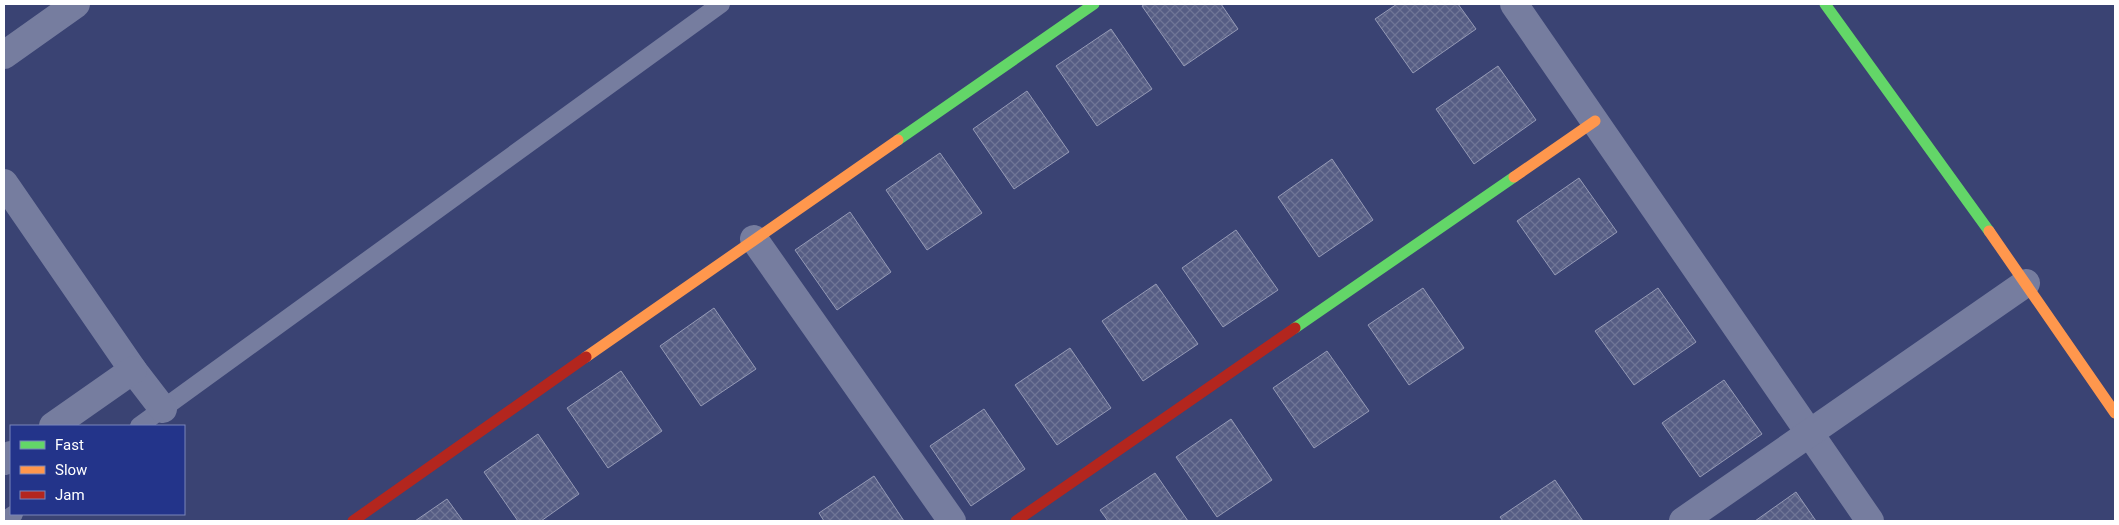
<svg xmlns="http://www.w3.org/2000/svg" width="2119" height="525" font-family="Roboto,sans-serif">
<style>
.building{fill:url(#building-cross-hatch);stroke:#959ab6}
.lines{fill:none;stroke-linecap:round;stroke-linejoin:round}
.lane{stroke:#767d9f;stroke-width:18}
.street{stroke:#767d9f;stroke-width:28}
.fast{stroke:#63d668;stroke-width:11}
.slow{stroke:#ff974d;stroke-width:11}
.jam{stroke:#b3261e;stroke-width:11}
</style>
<defs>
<pattern id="building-cross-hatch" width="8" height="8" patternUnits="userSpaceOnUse" patternTransform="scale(1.25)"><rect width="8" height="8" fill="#565d84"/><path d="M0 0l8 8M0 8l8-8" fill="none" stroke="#6f7596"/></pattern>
</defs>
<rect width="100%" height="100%" fill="#3a4373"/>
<g class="building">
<polygon points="1145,4 1221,4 1238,29 1184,66 1142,6"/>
<polygon points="1397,4 1458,4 1476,29 1413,73 1375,19"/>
<polygon points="1111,29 1152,89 1097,126 1056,66"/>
<polygon points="1498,66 1536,120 1474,164 1436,109"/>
<polygon points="1027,91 1069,152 1014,189 973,129"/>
<polygon points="940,153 982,213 927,250 886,190"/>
<polygon points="1332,159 1373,220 1319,257 1278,197"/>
<polygon points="1579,178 1617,232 1555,275 1517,221"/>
<polygon points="850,212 891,272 837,310 795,250"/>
<polygon points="1236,230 1278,290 1223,327 1182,268"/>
<polygon points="1156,284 1198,344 1143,381 1102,321"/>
<polygon points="1423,288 1464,348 1409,385 1368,325"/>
<polygon points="1658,288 1696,342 1634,385 1595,331"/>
<polygon points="714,308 756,369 701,406 660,346"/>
<polygon points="1070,348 1111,408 1057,445 1015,385"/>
<polygon points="1327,351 1369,411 1314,448 1273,388"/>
<polygon points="621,371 662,431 608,468 567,408"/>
<polygon points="1724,380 1762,434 1700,477 1662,423"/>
<polygon points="984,409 1025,469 971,506 930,446"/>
<polygon points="1231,419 1272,480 1217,517 1176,457"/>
<polygon points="538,434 579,494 541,521 518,521 484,472"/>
<polygon points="1155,473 1188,521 1108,521 1100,510"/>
<polygon points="874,476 904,521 824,521 819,513"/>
<polygon points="1555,480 1583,521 1503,521 1500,517"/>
<polygon points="1796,492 1816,521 1755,521"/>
<polygon points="447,499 463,521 415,521"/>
</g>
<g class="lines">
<g class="lane">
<polyline points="139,426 721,4"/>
<polyline points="4,521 14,514"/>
</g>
<g class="street">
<polyline points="1514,4 1870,521"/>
<polyline points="4,55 76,4"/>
<polyline points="4,183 133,370 163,409"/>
<polyline points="754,239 952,521"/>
<polyline points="53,426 133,370"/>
<polyline points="4,461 11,455"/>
<polyline points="1683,521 2026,283"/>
</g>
<g class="fast">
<polyline points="1825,4 1989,231"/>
<polyline points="898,140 1094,4"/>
<polyline points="1295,328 1514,177"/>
</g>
<g class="slow">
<polyline points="1514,177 1595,121"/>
<polyline points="1989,231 2115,413"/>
<polyline points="586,357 898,140"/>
</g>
<g class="jam">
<polyline points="353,521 586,357"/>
<polyline points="1016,521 1295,328"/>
</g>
</g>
<rect width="2119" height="525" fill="none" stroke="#ffffff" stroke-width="10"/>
<rect x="10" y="425" width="175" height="90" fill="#23348a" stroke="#7b85b9"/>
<rect x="20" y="441" width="25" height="8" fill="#63d668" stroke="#7b85b9"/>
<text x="55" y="450" font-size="15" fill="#ffffff">Fast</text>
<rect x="20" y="466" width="25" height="8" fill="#ff974d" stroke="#7b85b9"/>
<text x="55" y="475" font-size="15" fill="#ffffff">Slow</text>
<rect x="20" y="491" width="25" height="8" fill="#b3261e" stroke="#7b85b9"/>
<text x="55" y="500" font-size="15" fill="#ffffff">Jam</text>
</svg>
